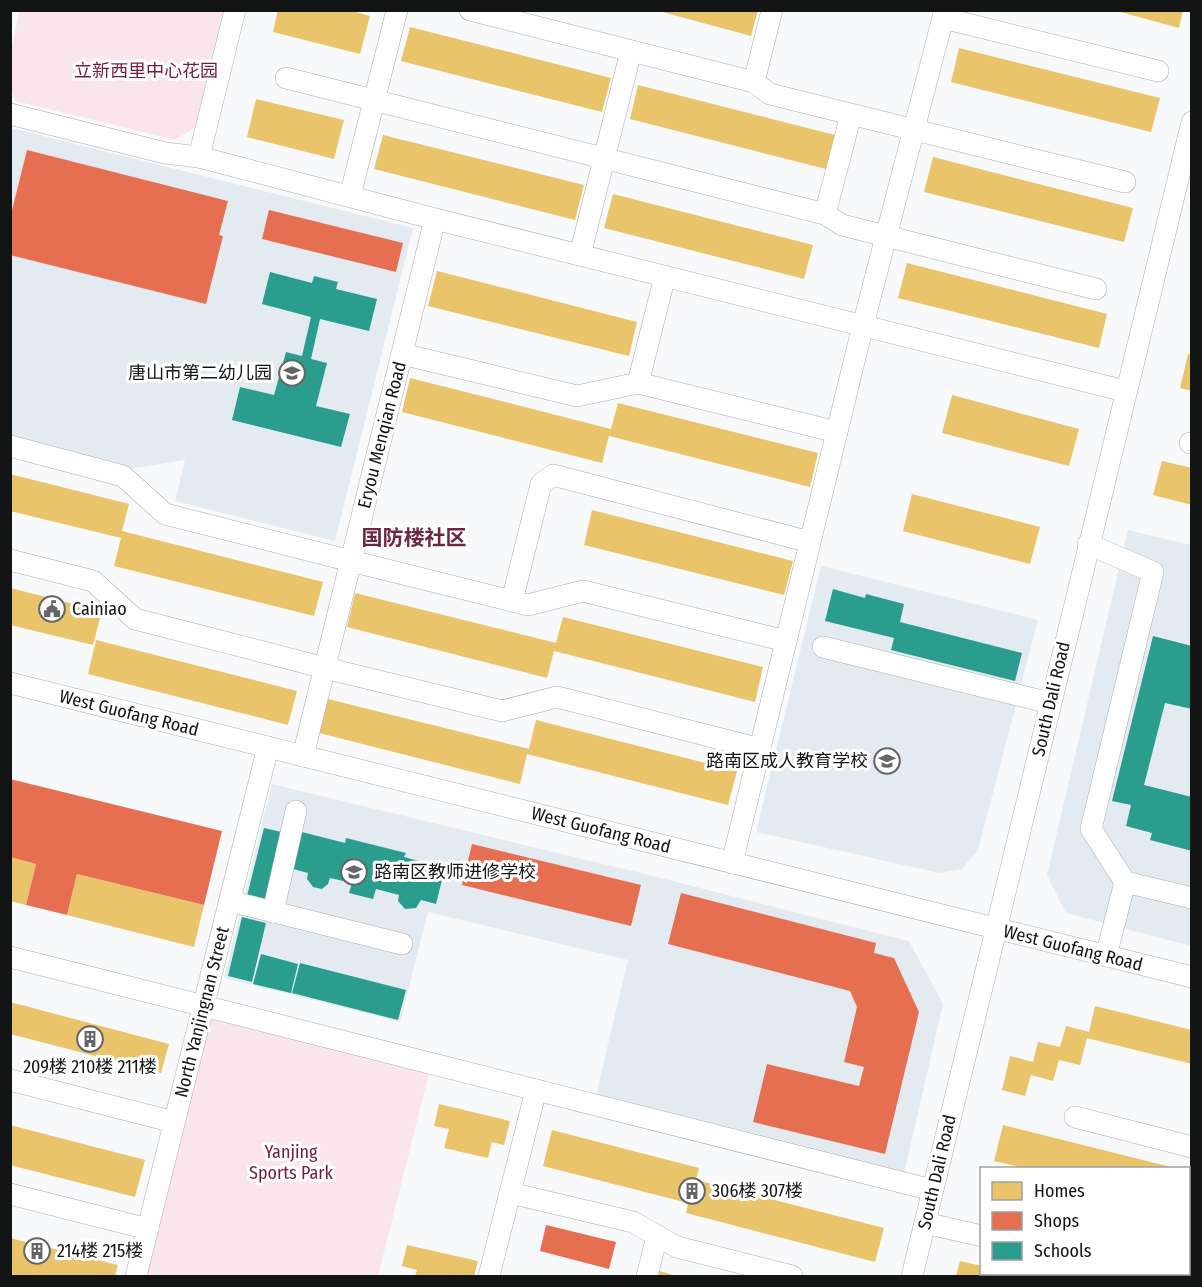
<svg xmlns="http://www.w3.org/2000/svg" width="1202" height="1287" font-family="'Fira Sans Condensed','Noto Sans SC',sans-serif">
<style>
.built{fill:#e4ebf0}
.green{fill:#f9e5eb}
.homes{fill:#e9c46a}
.shops{fill:#e76f51}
.schools{fill:#2a9d8f}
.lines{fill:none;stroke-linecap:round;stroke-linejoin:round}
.minor-casing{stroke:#aaacad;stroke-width:22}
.minor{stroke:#fefefe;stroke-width:21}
.labels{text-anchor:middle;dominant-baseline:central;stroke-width:6;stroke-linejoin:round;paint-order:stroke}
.park-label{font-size:18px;fill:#741c3e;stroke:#fff}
.poi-label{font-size:18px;fill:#131515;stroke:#fff;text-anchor:start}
.street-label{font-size:18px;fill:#131515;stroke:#fff}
.quarter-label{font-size:21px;font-weight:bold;fill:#6c283f;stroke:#fff}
</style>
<rect width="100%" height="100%" fill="#f7f9fb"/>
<g class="built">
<polygon points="11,128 413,228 335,541 175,501 185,460 134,468 11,438"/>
<polygon points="1128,530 1191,545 1191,946 1066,913 1047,875"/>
<polygon points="821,566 1038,620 978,850 962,869 939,873 756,832"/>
<polygon points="272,784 649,875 909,941 943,1004 903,1178 595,1099 628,960 428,912 400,1022 224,978"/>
</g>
<g class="green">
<path d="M20 11H224L195 127 175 140 16 101C2 77 14 36 20 11Z"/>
<polygon points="210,1019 429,1073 378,1276 147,1276"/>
</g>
<g class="homes">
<polygon points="278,10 349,10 370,16 360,54 273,32"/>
<polygon points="655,10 758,10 751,36"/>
<polygon points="1113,10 1183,10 1179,28"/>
<polygon points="410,27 611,78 602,112 401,61"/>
<polygon points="959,48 1160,98 1151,132 951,82"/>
<polygon points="638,85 839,136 830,170 630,119"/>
<polygon points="256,99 344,120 334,159 247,137"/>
<polygon points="383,135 584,185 575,220 374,169"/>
<polygon points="933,157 1133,208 1124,242 924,192"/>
<polygon points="613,194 813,245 804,279 604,228"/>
<polygon points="907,263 1107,314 1099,348 898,298"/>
<polygon points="437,271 637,322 629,356 428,306"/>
<polygon points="1188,354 1192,355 1192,391 1180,388"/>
<polygon points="410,378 611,429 618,403 818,453 810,487 609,436 602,463 402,412"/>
<polygon points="952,395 1079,429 1069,466 942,433"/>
<polygon points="1162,461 1192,468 1192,505 1153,495"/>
<polygon points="10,474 129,504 122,531 323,582 314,616 114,566 121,538 10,511"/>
<polygon points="912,494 1040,527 1030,564 903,531"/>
<polygon points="592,510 793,561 784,595 584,545"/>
<polygon points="10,588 102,611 93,645 10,625"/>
<polygon points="355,593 556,643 563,617 763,667 755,702 554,651 547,678 347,627"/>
<polygon points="96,640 297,691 288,725 88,674"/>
<polygon points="328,699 529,749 536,720 737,771 728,805 527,754 520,784 319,733"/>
<polygon points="10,857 36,864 26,905 10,901"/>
<polygon points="77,874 204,905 194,947 67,915"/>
<polygon points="10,1002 169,1044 161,1073 10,1034"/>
<polygon points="1095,1006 1192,1030 1192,1064 1087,1038 1080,1065 1059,1060 1053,1081 1031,1075 1025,1096 1002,1090 1010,1056 1033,1062 1038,1042 1060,1047 1066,1026 1089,1032"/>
<polygon points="439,1104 510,1121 504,1145 492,1142 488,1158 444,1148 449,1129 434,1126"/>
<polygon points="10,1125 145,1160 135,1197 10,1165"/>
<polygon points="1003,1125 1175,1168 1025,1168 994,1161"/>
<polygon points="552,1130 699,1168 696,1180 884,1228 875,1262 686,1213 688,1203 543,1166"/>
<polygon points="1188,1171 1192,1172 1192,1210 1188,1209"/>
<polygon points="10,1238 118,1265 115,1276 10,1276"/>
<polygon points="407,1245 478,1261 474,1276 415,1276 417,1270 402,1266"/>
<polygon points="960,1261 982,1266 982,1274 1011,1274 1020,1276 956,1276"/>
<polygon points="656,1270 677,1276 654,1276"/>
</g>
<g class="shops">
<polygon points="27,150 228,201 219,235 223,236 206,304 10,255 10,218"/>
<polygon points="269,210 403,243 396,272 262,239"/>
<polygon points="10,779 222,831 204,905 77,874 67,915 26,905 36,864 10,857"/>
<polygon points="472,844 641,885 631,926 462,885"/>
<polygon points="681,893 876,943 874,953 894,958 919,1012 885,1154 753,1122 767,1064 859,1086 864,1067 844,1062 857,1007 850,991 668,944"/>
<polygon points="546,1225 616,1242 609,1269 540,1251"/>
</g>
<g class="schools">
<polygon points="270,272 312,283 314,276 338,282 336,289 377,299 369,331 320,319 311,359 327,363 316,406 350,414 341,447 232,420 240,387 274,395 286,352 302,356 311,317 262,304"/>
<polygon points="833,589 865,598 866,594 904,604 900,622 1022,653 1015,681 891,650 894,638 825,621"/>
<polygon points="1153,636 1192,646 1192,709 1165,703 1144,785 1192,797 1192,851 1150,840 1152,833 1126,826 1131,805 1112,801"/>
<polygon points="264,828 286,833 269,901 247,896"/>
<polygon points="302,832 345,843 346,838 406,853 404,857 445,868 436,904 421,900 416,908 405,909 398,901 399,895 376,889 373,899 349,893 352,883 330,878 328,884 322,889 313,887 307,879 308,873 293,869"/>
<polygon points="242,917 266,923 252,982 228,976"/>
<polygon points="261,954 298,964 291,993 253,984"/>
<polygon points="300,963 406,990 398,1020 292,993"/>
</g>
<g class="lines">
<g class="minor-casing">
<g id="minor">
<polyline points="470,10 754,82 770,94 1125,182"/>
<polyline points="943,18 1158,71"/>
<polyline points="286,78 825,214 851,115"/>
<polyline points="754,82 772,10"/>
<polyline points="10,114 165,153 199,157 435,219 1125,391"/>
<polyline points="199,157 235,10"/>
<polyline points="350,196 397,10"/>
<polyline points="825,214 842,225 1096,289"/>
<polyline points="580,255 631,51"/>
<polyline points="402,354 577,396 638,383 837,432"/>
<polyline points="638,383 665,276"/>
<polyline points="1190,443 1192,443"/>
<polyline points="10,446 123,476 165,514 351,561 528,605 583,591 786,641"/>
<polyline points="1088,544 1153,572 1091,829 1125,882 1192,898"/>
<polyline points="10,560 93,581 135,619 325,668 502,711 557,697 760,749"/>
<polyline points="512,601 541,484 553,475 810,542"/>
<polyline points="823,647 1050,703"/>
<polyline points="10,683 1192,977"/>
<polyline points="303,756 435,219"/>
<polyline points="732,863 863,325 945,10"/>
<polyline points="230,901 402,944"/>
<polyline points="273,912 296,811"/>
<polyline points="1106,956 1125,882"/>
<polyline points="10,957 932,1190"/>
<polyline points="10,1080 174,1122"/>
<polyline points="1075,1117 1192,1147"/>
<polyline points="510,1193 633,1222 677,1247 792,1276"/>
<polyline points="10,1194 148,1229"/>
<polyline points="925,1223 982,1236"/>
<polyline points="1131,1274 1142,1276"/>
<polyline points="136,1276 268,747"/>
<polyline points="489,1276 536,1090"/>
<polyline points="647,1276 657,1236"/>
<polyline points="912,1276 1192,122"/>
</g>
</g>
<use href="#minor" class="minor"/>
</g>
<defs>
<g id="school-ring" transform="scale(1.35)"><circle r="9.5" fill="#fff" stroke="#636566" stroke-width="1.5"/><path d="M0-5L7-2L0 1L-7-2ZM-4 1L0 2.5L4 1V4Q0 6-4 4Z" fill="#636566"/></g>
<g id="civic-ring" transform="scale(1.35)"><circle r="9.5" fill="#fff" stroke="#636566" stroke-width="1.5"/><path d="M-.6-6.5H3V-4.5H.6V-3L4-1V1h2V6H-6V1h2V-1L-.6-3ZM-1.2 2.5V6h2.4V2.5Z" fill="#636566"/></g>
<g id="university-ring" transform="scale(1.35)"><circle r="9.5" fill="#fff" stroke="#636566" stroke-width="1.5"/><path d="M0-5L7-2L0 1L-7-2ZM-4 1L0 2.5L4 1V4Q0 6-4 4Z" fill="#636566"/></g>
<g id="building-ring" transform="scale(1.35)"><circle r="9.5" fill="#fff" stroke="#636566" stroke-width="1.5"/><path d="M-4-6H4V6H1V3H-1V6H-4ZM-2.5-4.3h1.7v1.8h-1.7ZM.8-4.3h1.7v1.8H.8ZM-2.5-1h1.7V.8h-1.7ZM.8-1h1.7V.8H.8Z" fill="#636566"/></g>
</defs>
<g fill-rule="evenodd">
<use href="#school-ring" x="292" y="373"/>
<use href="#civic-ring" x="52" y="609"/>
<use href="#school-ring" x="887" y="761"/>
<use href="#university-ring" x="354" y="872"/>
<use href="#building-ring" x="90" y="1039"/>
<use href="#building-ring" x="692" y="1191"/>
<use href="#building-ring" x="37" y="1251"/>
</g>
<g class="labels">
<g class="park-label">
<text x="146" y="71">立新西里中心花园</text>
<text x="291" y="1152">Yanjing<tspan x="291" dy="21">Sports Park</tspan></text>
</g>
<g class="poi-label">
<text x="272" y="373" text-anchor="end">唐山市第二幼儿园</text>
<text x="72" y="609">Cainiao</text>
<text x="868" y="761" text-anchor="end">路南区成人教育学校</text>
<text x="374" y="872">路南区教师进修学校</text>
<text x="90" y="1067" text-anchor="middle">209楼 210楼 211楼</text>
<text x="712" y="1191">306楼 307楼</text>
<text x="57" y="1251">214楼 215楼</text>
</g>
<g class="street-label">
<text transform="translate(382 435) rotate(-76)">Eryou Menqian Road</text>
<text transform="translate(1051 699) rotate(-77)">South Dali Road</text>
<text transform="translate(129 713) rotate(14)">West Guofang Road</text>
<text transform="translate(601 830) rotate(14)">West Guofang Road</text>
<text transform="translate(1073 948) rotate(14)">West Guofang Road</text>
<text transform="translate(202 1012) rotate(-76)">North Yanjingnan Street</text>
<text transform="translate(937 1172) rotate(-77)">South Dali Road</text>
</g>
<g class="quarter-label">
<text x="414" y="538">国防楼社区</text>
</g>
</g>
<rect width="1202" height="1287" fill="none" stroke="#131515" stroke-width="24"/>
<rect x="980" y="1167" width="210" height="108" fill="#ffffff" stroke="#a1a1a1" stroke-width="1.5"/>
<rect x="992" y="1182" width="30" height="18" fill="#e9c46a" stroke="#a1a1a1" stroke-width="1.5"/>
<text x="1034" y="1197" font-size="18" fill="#131515">Homes</text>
<rect x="992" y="1212" width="30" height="18" fill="#e76f51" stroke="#a1a1a1" stroke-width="1.5"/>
<text x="1034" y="1227" font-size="18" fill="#131515">Shops</text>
<rect x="992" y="1242" width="30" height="18" fill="#2a9d8f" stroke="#a1a1a1" stroke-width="1.5"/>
<text x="1034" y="1257" font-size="18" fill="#131515">Schools</text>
</svg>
